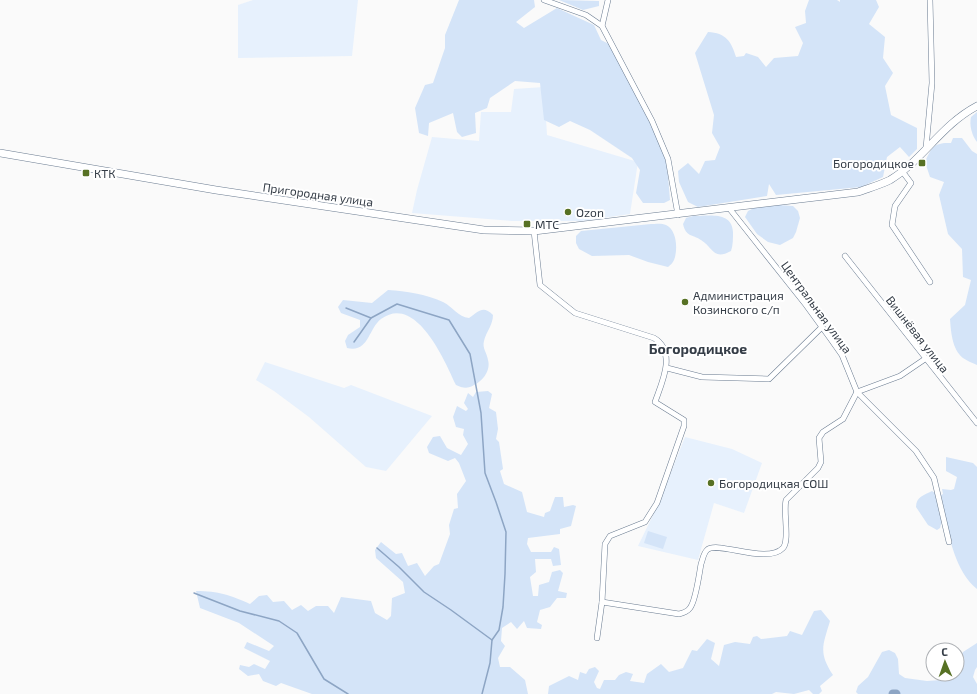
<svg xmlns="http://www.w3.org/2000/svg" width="977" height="694" font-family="'Exo 2',sans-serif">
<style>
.built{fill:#e7f1fd}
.green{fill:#d4e4f8}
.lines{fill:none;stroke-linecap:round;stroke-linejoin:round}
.stream{stroke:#8da5c4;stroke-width:1.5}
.river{stroke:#8da5c4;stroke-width:9}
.street-casing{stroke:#6b7c91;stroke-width:6}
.secondary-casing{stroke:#6b7c91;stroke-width:8}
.street{stroke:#fff;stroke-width:5}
.secondary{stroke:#fff;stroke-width:7}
.poi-dot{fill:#577124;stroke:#fff;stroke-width:1.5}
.labels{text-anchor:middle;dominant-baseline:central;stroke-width:4;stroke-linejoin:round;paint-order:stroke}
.poi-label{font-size:12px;fill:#353d47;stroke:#fff;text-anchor:start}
.street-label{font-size:12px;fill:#353d47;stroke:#fff}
.quarter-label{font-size:14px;font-weight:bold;fill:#353d47;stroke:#fff}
</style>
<rect width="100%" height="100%" fill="#fafafa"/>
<g class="built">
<polygon points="253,0 358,0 352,56 238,58 238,5"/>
<polygon points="544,87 547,135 638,162 630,214 582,221 512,221 412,213 417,190 432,137 479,141 481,112 511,112 514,89"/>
<polygon points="265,362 344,388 351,385 432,416 386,471 366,467 309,417 274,391 256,380"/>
<polygon points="685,437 732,449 762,463 744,513 714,503 698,560 638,546 658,505"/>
</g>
<g class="green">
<polygon points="459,0 534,0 535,7 516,22 524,28 557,8 594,25 601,40 611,45 650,122 667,163 670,200 664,203 643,203 636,193 640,170 632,158 590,130 570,121 559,127 544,120 540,83 515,81 490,98 487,108 475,113 476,133 462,137 457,132 453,113 429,123 428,136 419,133 415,108 425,85 433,83 445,48 445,35"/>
<polygon points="559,0 599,1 599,6 583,10"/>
<path d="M809 0H837L840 2V0H876L879 7 869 24 885 37 883 58 893 73 885 86 891 115 917 128V149L909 157 900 147 887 157 883 177 861 187 776 195 769 184 767 196 698 207 688 202 679 182 678 171 688 163 699 174 705 161 715 160 720 147 712 133 714 115 695 53 708 32C726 33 731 41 736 57L744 56 746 53 758 57 766 67 774 58 798 56 803 43 795 27 806 23 805 11Z"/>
<path d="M977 112V142C972 136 969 125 971 117Z"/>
<path d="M953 138H962L972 151 977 154V365C973 363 967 361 963 358 952 349 951 332 950 319L965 305 971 280 963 277 962 249 948 234 939 195 944 182 930 177 925 162C931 148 934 142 951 143Z"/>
<polygon points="779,205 793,206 798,211 800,218 796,232 793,238 780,245 768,242 757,234 745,217 748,211 754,208"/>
<path d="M693 216C709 216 732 211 733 232 733 239 733 245 731 251 713 261 713 247 701 240 692 234 686 237 683 224L686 218Z"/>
<path d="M651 224C655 224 662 223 666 225 677 230 678 250 674 260 673 263 670 265 668 267L648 262 629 255 592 256 579 249 576 243V236L581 231Z"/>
<path d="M388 290C406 291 426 294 443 302 453 307 458 317 469 318 479 311 483 305 493 315 493 325 486 332 484 341 482 348 487 353 488 360 491 370 483 381 474 385 468 389 462 388 456 385 445 361 416 293 381 319 368 329 369 353 347 348L345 341 348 335 360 327V320L341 313 338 307 343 300 372 303Z"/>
<path d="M488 391 492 394 489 408 496 412 498 429 496 439 499 442 503 469 500 471 504 484 522 492 527 512 544 517 545 513 550 511 555 497H563L564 507 573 505 576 506 571 526 560 529V534L528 538 527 544 531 552H551L554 547 559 549 561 565 553 566 551 559H535L536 572 530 577 533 596H538L539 585 549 582 552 572 560 570 563 573 558 591 567 593 566 598H557L550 607 540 610 537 622 542 625 541 629 527 628 524 621 517 629 511 622 502 628 501 641 505 646 498 658 500 667H510L525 680 528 694H312L281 683 276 686 263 681 259 674 248 676 239 669 240 665 249 667 254 664 265 669 270 661 244 648 247 642 269 651 274 646 239 623 200 608 196 591C219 591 230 595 250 604L259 596 267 595 273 602 284 601 292 610 301 605 308 611 316 606H328L334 613 341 597 371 601 375 613 387 620 391 616 392 598 405 593 403 582 376 558 375 550 381 542 396 554 402 553 408 566 417 563 425 576 434 566 439 564 450 534 449 525 454 509 458 508 457 494 466 481 459 463 455 458 448 461 429 453 427 447 433 437 440 436 447 448 461 455 468 444 463 435 464 429 456 427 453 417 457 406 466 411 468 409 464 403 468 393 473 397 476 392Z"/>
<path d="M946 457 973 463 977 467V589C952 569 947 525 941 495L943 494 942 489 951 490 954 489 957 477 946 471Z"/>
<path d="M932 491 935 493 942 521 940 528 937 530 928 525 916 507C916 497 924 495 932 491Z"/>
<polygon points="648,531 667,537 663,549 644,543"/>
<path d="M821 610 830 621C823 645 818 652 833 675L820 686 822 691 819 694H813L809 690 794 694 776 692 772 694H548L549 686 569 676 578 680 580 672 586 674 589 669 595 667 599 671 594 682 597 688 600 689 604 680H615L619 675 626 672 633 674 630 681 644 683 647 674 661 664 669 672 683 668 692 650 697 651 707 639 715 643 711 659 719 666 724 645 735 642 750 644 753 637 757 636 761 639 787 636 790 631 802 635 814 611Z"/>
<polygon points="977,643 977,667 975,670 973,677 977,684 977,694 858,694 856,692 858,686 868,677 882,652 889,650 895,653 898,659 899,674 905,678 927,681 941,680 948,674 957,674 957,661 963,652"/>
</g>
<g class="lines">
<g class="stream">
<polyline points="346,308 371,318"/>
<polyline points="354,342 371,318 397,304 449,320 470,354 481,413 485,473 496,502 506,532 505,574 503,607 499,630 492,640"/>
<polyline points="377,548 399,567 424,592 451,610 492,640 490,663 482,694"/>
<polyline points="194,593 240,611 279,621 297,633 324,679 348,694"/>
</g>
<polyline class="river" points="893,694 896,694"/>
<g class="street-casing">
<g id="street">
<polyline points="544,0 586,15 602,26 652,121 668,159 678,215"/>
<polyline points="602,26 608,0"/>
<polyline points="926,148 932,83 930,0"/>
<polyline points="902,171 911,183 895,206 892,225 930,282"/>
<polyline points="729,208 806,305 830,338 842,355 857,392 916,451 934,478 949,542"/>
<path d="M534 231 540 285 575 313 654 338C677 352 662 382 655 402L684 420V426L657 503 645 522 610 536 605 544 602 602 597 638"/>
<polyline points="845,256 977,423"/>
<polyline points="667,368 702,377 769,379 822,327"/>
<path d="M602 602 679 614C684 613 687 612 690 608 696 600 699 575 701 564 703 559 703 554 707 550 717 540 767 565 783 548 790 541 783 512 786 500L818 468 821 462 819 438 823 432 843 419 857 392 900 376 925 359"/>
</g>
</g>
<g class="secondary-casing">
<path id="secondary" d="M0 153 216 190 484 230 534 231 858 192C869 188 880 185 890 180 923 160 941 125 977 106"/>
</g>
<use href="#street" class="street"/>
<use href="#secondary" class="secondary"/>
</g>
<g class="poi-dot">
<rect x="918" y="159" width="8" height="8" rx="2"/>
<rect x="82" y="169" width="8" height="8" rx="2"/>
<circle cx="568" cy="212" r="4"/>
<rect x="523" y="220" width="8" height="8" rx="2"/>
<circle cx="685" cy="302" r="4"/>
<circle cx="711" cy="483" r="4"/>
</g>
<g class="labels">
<g class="poi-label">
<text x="914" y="163" text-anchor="end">Богородицкое</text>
<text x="94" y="173">КТК</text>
<text x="576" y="212">Ozon</text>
<text x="535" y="224">МТС</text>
<text x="693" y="295">Администрация<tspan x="693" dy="14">Козинского с/п</tspan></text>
<text x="719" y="483">Богородицкая СОШ</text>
</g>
<g class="street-label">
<text transform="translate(318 194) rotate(8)">Пригородная улица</text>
<text transform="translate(817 307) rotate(54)">Центральная улица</text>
<text transform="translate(918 334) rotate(52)">Вишнёвая улица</text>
</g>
<g class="quarter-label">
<text x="698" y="348">Богородицкое</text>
</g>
</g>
<g transform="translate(945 662) rotate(358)"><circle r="19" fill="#ffffff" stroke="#aeb1b5"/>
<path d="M0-3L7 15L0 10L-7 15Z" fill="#577124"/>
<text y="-6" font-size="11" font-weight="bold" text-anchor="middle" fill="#353d47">С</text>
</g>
</svg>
